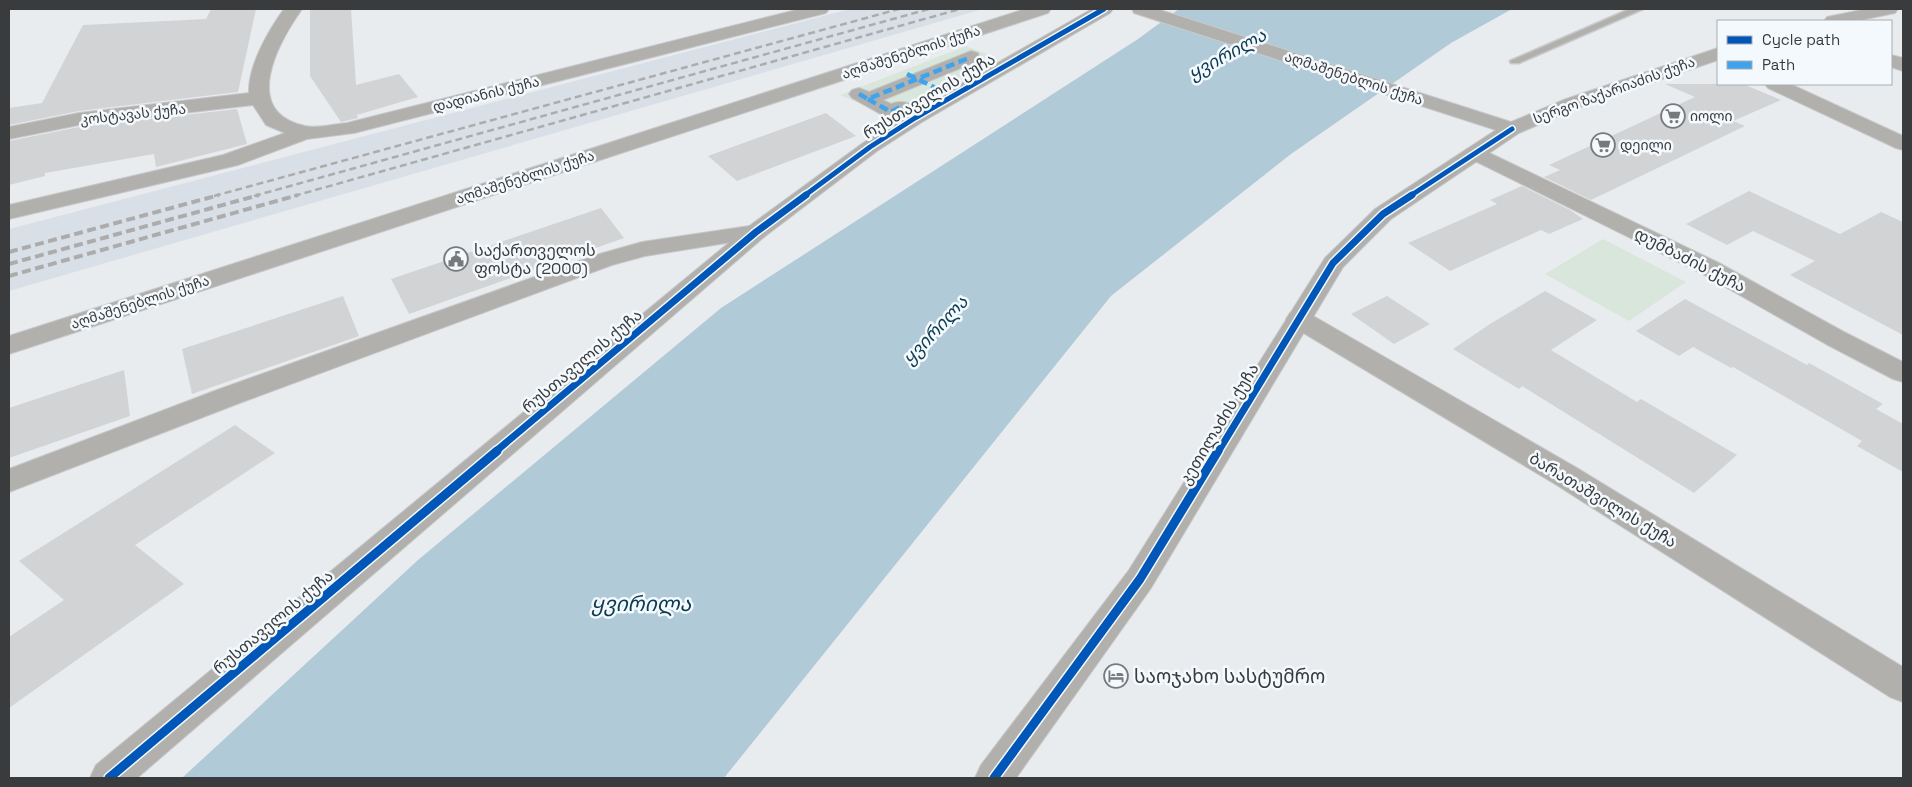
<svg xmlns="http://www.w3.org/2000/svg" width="1912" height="787" font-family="'Space Grotesk','Noto Sans Georgian',sans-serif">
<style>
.built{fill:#d9dfe7}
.green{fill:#d8e6dc}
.water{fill:#b1cad7}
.building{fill:#d2d3d5}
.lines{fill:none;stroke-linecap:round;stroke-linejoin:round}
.lane-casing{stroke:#c7c9cb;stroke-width:3}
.street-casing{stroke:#c7c9cb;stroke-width:2}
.secondary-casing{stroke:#c7c9cb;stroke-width:2}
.lane{fill:#b1b0ac;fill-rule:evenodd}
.street{fill:#b1b0ac;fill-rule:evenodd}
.secondary{fill:#b1b0ac;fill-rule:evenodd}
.rail-far1{stroke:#acacac;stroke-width:2.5;stroke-dasharray:7 4;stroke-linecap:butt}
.rail{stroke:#acacac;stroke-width:4;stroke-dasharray:9 4.5;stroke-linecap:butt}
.quiet{stroke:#3fa4ec;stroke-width:4.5;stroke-dasharray:9 4.5;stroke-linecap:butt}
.cycleway-far2-casing{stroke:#f4f9fe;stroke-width:8}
.cycleway-far1-casing{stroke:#f4f9fe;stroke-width:10}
.cycleway-casing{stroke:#f4f9fe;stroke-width:12}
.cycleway-far2{stroke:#0057b8;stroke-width:5}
.cycleway-far1{stroke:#0057b8;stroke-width:7}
.cycleway{stroke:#0057b8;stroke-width:9}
.labels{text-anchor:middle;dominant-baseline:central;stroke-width:5;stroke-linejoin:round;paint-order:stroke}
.far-street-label{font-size:14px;fill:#393b3d;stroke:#f4f9fe}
.far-poi-label{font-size:14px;fill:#393b3d;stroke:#f4f9fe;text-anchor:start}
.street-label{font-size:16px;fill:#393b3d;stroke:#f4f9fe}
.poi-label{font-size:16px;fill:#393b3d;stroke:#f4f9fe;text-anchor:start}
.water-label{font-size:18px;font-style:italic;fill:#0c3a4f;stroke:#f4f9fe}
.near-poi-label{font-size:19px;fill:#393b3d;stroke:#f4f9fe;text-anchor:start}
.near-water-label{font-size:21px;font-style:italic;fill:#0c3a4f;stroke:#f4f9fe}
</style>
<rect width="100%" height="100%" fill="#e9ecef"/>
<polygon class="built" points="850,9 983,9 9,291 9,229"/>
<g class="green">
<polygon points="966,46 997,58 895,119 840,95"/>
<polygon points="1603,239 1686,282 1629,321 1545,274"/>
</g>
<polygon class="water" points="1179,9 1512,9 1451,43 1291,154 1111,296 724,778 182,778 418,560 721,308 1138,39"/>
<g class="building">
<polygon points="211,9 256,9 238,92 79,111 9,125 9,108 42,103 83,25 206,19"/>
<polygon points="310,9 351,9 356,85 399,74 418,97 357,115 358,118 341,122 310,76"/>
<polygon points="1665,84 1743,84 1781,100 1733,121 1745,126 1591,200 1544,177 1560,170 1549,165 1695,97"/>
<polygon points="237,109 247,144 156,167 154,154 45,173 45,176 9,185 9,141 79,127"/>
<polygon points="826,113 856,136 737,181 708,156"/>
<polygon points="1522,186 1570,210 1583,219 1549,234 1541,230 1450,271 1408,243 1497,204 1490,200"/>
<polygon points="1749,191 1840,234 1881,212 1903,222 1903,335 1790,275 1815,261 1753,231 1727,245 1686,224"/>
<polygon points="601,208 624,238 409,314 391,279"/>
<polygon points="1545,291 1597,320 1551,350 1637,402 1641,399 1737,455 1694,493 1522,386 1519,389 1453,349 1490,324"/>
<polygon points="343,296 359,336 192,394 182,349"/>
<polygon points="1387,296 1430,324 1394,344 1351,314"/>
<polygon points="1685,299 1807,365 1809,363 1883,404 1876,409 1903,424 1903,472 1857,446 1862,441 1733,367 1731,368 1693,347 1679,356 1636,331"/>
<polygon points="124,370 130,416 9,458 9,408"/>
<polygon points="235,425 275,453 135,545 184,584 9,708 9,637 64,600 19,561"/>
</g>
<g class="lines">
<g class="lane-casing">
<polygon id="lane" points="1630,9 1643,9 1519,63 1511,63 1510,61"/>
</g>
<g class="street-casing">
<g id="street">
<path d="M284 9H302C278 43 240 112 305 126 317 129 334 124 347 123L800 9H829L826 13 354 133 307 139 238 165 9 219V205L223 155 285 133 266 125 253 105 79 125 9 139V127L79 113 249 93C248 66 268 31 284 9Z"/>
<path d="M971 51 978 53 980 57 978 61 883 100 891 104C901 100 913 102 919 111L916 115 909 117 901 115 891 118 884 116 852 98 849 94 852 90 859 88 869 92Z"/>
<polygon points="1891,55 1903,58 1903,71 1891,67"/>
<polygon points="1765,84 1790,84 1903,136 1903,150 1896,148 1768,88"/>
<polygon points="1474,147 1481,149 1717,262 1844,332 1903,362 1903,382 1893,379 1826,344 1699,272 1467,157 1463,153 1467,149"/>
<polygon points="756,225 764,227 768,232 764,237 645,256 612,265 237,404 9,492 9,469 217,390 596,255 642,242"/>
<polygon points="1299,311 1308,313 1577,468 1903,667 1903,702 1890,697 1555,484 1290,325 1286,319 1290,313"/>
</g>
</g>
<g class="secondary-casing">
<g id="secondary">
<polygon points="1025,9 1051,9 1048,13 9,354 9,336"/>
<polygon points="1092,9 1113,9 1110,13 922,122 877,151 764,237 137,778 90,778 96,765 748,227 863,143 908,114"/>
<polygon points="1132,9 1157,9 1511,122 1566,99 1718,48 1718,60 1580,107 1519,133 1391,219 1343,267 1151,588 1016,778 975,778 981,765 1129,570 1325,258 1375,209 1496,130 1134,13"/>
<polygon points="1866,9 1898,9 1895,13 1856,21 1824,21 1827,17"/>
</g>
</g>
<use href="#lane" class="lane"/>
<use href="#street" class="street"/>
<use href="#secondary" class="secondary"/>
<g class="rail-far1">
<polyline points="214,196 899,9"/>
<polyline points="254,196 929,9"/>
<polyline points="294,196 960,9"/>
</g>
<g class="rail">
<polyline points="9,252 219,195"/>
<polyline points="9,264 259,195"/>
<polyline points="9,276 298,195"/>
</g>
<g class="quiet">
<polyline points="907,74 942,91"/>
<polyline points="859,94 868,99 971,57"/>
<polyline points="868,99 891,112 900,107 909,111"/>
</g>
<g class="cycleway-far2-casing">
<g id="cycleway-far2">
<polyline points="804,196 870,147 915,118 1104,9"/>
<polyline points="1410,196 1512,129"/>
</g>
</g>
<g class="cycleway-far1-casing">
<g id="cycleway-far1">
<polyline points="495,452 756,232 806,195"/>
<polyline points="1218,452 1333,263 1383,214 1412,195"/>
</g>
</g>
<g class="cycleway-casing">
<g id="cycleway">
<polyline points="109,778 497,451"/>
<polyline points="994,778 1140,579 1218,451"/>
</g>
</g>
<use href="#cycleway-far2" class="cycleway-far2"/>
<use href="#cycleway-far1" class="cycleway-far1"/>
<use href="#cycleway" class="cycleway"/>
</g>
<defs>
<g id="supermarket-ring" transform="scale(1.25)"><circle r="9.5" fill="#f4f9fe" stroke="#77797b" stroke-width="1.5"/><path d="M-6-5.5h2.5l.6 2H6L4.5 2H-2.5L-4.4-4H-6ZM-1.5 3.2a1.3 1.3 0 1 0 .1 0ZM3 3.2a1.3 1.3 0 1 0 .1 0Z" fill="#77797b"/></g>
<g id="civic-ring" transform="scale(1.25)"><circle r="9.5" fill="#f4f9fe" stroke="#77797b" stroke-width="1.5"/><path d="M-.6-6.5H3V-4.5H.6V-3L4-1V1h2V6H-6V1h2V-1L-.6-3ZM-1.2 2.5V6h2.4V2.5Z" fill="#77797b"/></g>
<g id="hotel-ring" transform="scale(1.25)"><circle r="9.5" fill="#f4f9fe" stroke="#77797b" stroke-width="1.5"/><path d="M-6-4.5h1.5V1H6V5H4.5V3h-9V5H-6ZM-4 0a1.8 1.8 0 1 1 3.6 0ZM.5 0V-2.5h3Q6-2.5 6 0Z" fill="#77797b"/></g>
</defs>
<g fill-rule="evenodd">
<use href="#supermarket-ring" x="1673" y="116"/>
<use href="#supermarket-ring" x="1603" y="145"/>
<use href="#civic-ring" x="456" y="259"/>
<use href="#hotel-ring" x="1116" y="676"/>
</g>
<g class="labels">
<g class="far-street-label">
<text transform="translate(911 52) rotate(-18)">აღმაშენებლის ქუჩა</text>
<text transform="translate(1354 78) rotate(18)">აღმაშენებლის ქუჩა</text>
<text transform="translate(1614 90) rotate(-20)">სერგო ზაქარიაძის ქუჩა</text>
<text transform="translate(486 94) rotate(-14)">დადიანის ქუჩა</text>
<text transform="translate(133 114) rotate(-6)">კოსტავას ქუჩა</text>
<text transform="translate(525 177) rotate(-18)">აღმაშენებლის ქუჩა</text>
<text transform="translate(140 302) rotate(-18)">აღმაშენებლის ქუჩა</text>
</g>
<g class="far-poi-label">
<text x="1690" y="116">იოლი</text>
<text x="1620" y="145">დეილი</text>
</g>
<g class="street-label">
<text transform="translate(929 96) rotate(-31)">რუსთაველის ქუჩა</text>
<text transform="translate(1690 260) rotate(27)">დუმბაძის ქუჩა</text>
<text transform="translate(582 361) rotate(-40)">რუსთაველის ქუჩა</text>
<text transform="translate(1219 424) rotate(-59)">კეთილაძის ქუჩა</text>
<text transform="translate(1603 500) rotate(31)">ბარათაშვილის ქუჩა</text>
<text transform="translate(273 622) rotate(-40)">რუსთაველის ქუჩა</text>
</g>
<g class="poi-label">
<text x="474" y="250">საქართველოს<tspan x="474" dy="18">ფოსტა (2000)</tspan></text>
</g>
<g class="water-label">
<text transform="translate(1227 54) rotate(-29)">ყვირილა</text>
<text transform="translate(935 330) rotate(-47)">ყვირილა</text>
</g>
<g class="near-poi-label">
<text x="1134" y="676">საოჯახო სასტუმრო</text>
</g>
<g class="near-water-label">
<text x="641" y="603">ყვირილა</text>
</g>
</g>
<rect width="1912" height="787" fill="none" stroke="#393b3d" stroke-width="20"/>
<rect x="1717" y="20" width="175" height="65" fill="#f4f9fe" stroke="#a9adb1"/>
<rect x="1727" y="36" width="25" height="8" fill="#0057b8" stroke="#a9adb1"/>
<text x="1762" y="45" font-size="15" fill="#393b3d">Cycle path</text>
<rect x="1727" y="61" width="25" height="8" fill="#3fa4ec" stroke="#a9adb1"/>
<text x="1762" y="70" font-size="15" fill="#393b3d">Path</text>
</svg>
